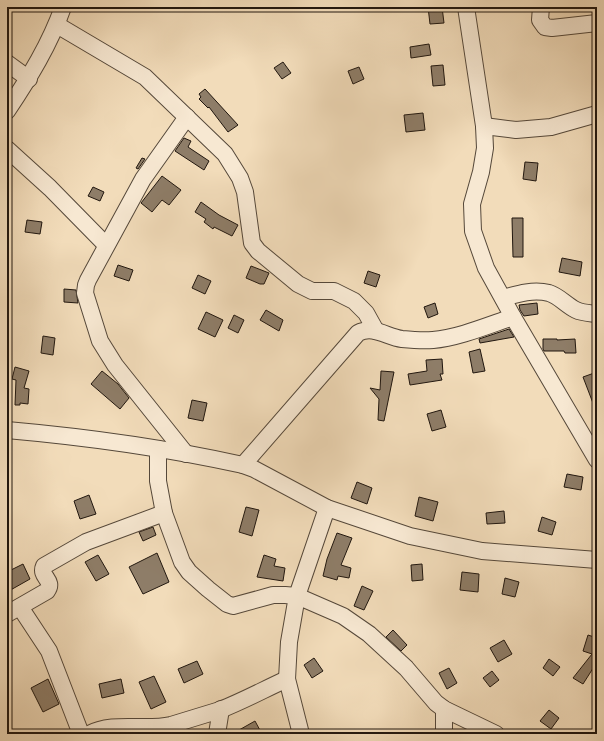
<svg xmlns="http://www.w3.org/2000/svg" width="604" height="741" font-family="'IM FELL French Canon',serif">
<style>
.building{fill:#8e7d68;stroke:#21170f}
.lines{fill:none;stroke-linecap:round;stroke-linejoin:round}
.minor-casing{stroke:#55483a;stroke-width:18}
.minor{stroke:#f7e8d2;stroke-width:16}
</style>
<rect width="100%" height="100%" fill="#f2dcba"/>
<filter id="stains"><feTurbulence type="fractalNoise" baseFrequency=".005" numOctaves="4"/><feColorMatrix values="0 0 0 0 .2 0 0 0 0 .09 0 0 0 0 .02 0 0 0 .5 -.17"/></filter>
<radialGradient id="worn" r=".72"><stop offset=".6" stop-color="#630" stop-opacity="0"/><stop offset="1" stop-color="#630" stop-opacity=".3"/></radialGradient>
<g class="building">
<polygon points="428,7 442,7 444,23 430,24"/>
<polygon points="429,44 431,55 411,58 410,47"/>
<polygon points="283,62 291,73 282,79 274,68"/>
<polygon points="443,65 445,85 433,86 431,66"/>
<polygon points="359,67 364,79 353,84 348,71"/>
<polygon points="205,89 238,125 228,132 209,107 208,108 199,99 201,97 199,94"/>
<polygon points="423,113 425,130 406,132 404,115"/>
<polygon points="184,138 191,141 188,147 209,161 204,170 175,151"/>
<polygon points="142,158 145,159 138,169 136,168"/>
<polygon points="525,162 538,163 536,181 523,179"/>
<polygon points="162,176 181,190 169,205 162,200 152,212 141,203"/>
<polygon points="93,187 104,192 100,201 88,196"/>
<polygon points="201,202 219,215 238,225 232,236 214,227 213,229 204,222 206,219 195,212"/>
<polygon points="512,218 523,218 523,257 513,257"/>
<polygon points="27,220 42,222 40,234 25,232"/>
<polygon points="562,258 582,262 580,276 559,272"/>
<polygon points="118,265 133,270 129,281 114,276"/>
<polygon points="251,266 269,273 264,284 260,284 246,278"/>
<polygon points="368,271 380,275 376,287 364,283"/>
<polygon points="198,275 211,281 205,294 192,288"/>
<polygon points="64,289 76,290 78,303 64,302"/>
<polygon points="435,303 438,314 428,318 424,307"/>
<polygon points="537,303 538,314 524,316 520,310 519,305"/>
<polygon points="266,310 283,320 279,331 260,320"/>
<polygon points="206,312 223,320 215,337 198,329"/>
<polygon points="234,315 244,320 238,333 228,328"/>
<polygon points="509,329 514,337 480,343 479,339"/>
<polygon points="43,336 55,338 53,355 41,353"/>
<polygon points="543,339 557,339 557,340 575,339 576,353 565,353 564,351 544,351 543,349"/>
<polygon points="480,349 485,371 473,373 469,352"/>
<polygon points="442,359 443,374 440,374 442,380 410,385 408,374 427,371 426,360"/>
<polygon points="15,367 29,371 24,388 29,389 28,404 20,403 20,405 15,405 16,380 12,379"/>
<polygon points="102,371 118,384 129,398 120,409 91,384"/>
<polygon points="381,371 394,372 384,421 378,420 379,399 370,388 380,390"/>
<polygon points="597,372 597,411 596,411 583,377"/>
<polygon points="192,400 207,403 203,421 188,418"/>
<polygon points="441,410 446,427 432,431 427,414"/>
<polygon points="567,474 583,477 581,490 564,487"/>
<polygon points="357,482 372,488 367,504 351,498"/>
<polygon points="89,495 96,514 80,519 74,501"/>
<polygon points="419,497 438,502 433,521 415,516"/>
<polygon points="246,507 259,510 252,536 239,532"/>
<polygon points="504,511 505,523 487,524 486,513"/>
<polygon points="542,517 556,522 552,535 538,531"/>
<polygon points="153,527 156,535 143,541 139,532"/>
<polygon points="337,533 352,538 341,565 351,568 349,578 338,576 337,580 323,576 327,559"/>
<polygon points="157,553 169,582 143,594 129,567"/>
<polygon points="98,555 109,574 96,581 85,562"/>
<polygon points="264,555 276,559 274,566 285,568 283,581 257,577"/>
<polygon points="23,564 30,579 7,592 7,572"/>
<polygon points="422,564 423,580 412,581 411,565"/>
<polygon points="462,572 479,574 478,592 460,590"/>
<polygon points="505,578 519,582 515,597 502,594"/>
<polygon points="362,586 373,591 364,610 354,606"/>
<polygon points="393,630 407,645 401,651 386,637"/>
<polygon points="588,635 597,638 597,662 583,684 573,678 592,654 583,651"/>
<polygon points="504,640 512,654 498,662 490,648"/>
<polygon points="314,658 323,671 312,678 304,665"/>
<polygon points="549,659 560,667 553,676 543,668"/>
<polygon points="197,661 203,674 184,683 178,669"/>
<polygon points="449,668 457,683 447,689 439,673"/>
<polygon points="492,671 499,680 490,687 483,678"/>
<polygon points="154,676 166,702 151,709 139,682"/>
<polygon points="48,679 59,704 43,712 31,688"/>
<polygon points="121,679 124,693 102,698 99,684"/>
<polygon points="549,710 559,718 551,729 540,721"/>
<polygon points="255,721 262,734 232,734"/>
</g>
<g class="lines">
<g class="minor-casing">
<g id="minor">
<polyline points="466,7 484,126 485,148 481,172 472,204 473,231 486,268 513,317 597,460"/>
<polyline points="541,7 540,20 545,27 552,28 597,23"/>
<polyline points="57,25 145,77 225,154 240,178 245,192 252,243 258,251 298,284 312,291 334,291 354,301 366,313 376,331"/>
<polyline points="7,63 29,79"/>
<path d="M7 111C29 78 50 44 63 7"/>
<polyline points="484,126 516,130 551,127 597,114"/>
<polyline points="7,149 50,188 106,245"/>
<path d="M503 298C517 294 533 289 549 293 559 296 566 305 576 310 582 313 589 313 597 314"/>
<path d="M7 430C86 437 166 448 243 465L254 469 327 508 410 536 482 551 597 560"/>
<polyline points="158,449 158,481 164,513 182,562 189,572 208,589 227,604 233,606 273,595 285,595 297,596 343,616 369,634 406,668 436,703 444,709 496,734"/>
<polyline points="186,454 115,365 100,341 85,293 86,285 88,280 143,179 187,117"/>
<path d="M243 465 358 333C373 325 387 337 402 339 412 340 423 341 433 340 458 338 489 325 513 317"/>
<polyline points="20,607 49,651 81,734"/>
<path d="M7 614 47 591C55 580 39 577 44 566L86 542 164 513"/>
<path d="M89 734C113 721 145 731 171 725 187 720 204 715 220 710 243 701 265 689 287 679"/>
<polyline points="217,734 221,709"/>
<polyline points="301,734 287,679 289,642 297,596 327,508"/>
<polyline points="444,734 444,709"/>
</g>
</g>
<use href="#minor" class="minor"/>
</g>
<rect width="604" height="741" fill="none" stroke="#f2dcba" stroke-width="24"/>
<rect x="8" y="8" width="588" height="725" fill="none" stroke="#21170f" stroke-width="2"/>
<rect x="12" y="12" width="580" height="717" fill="none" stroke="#21170f"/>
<rect width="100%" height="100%" filter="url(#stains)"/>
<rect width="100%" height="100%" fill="url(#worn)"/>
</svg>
